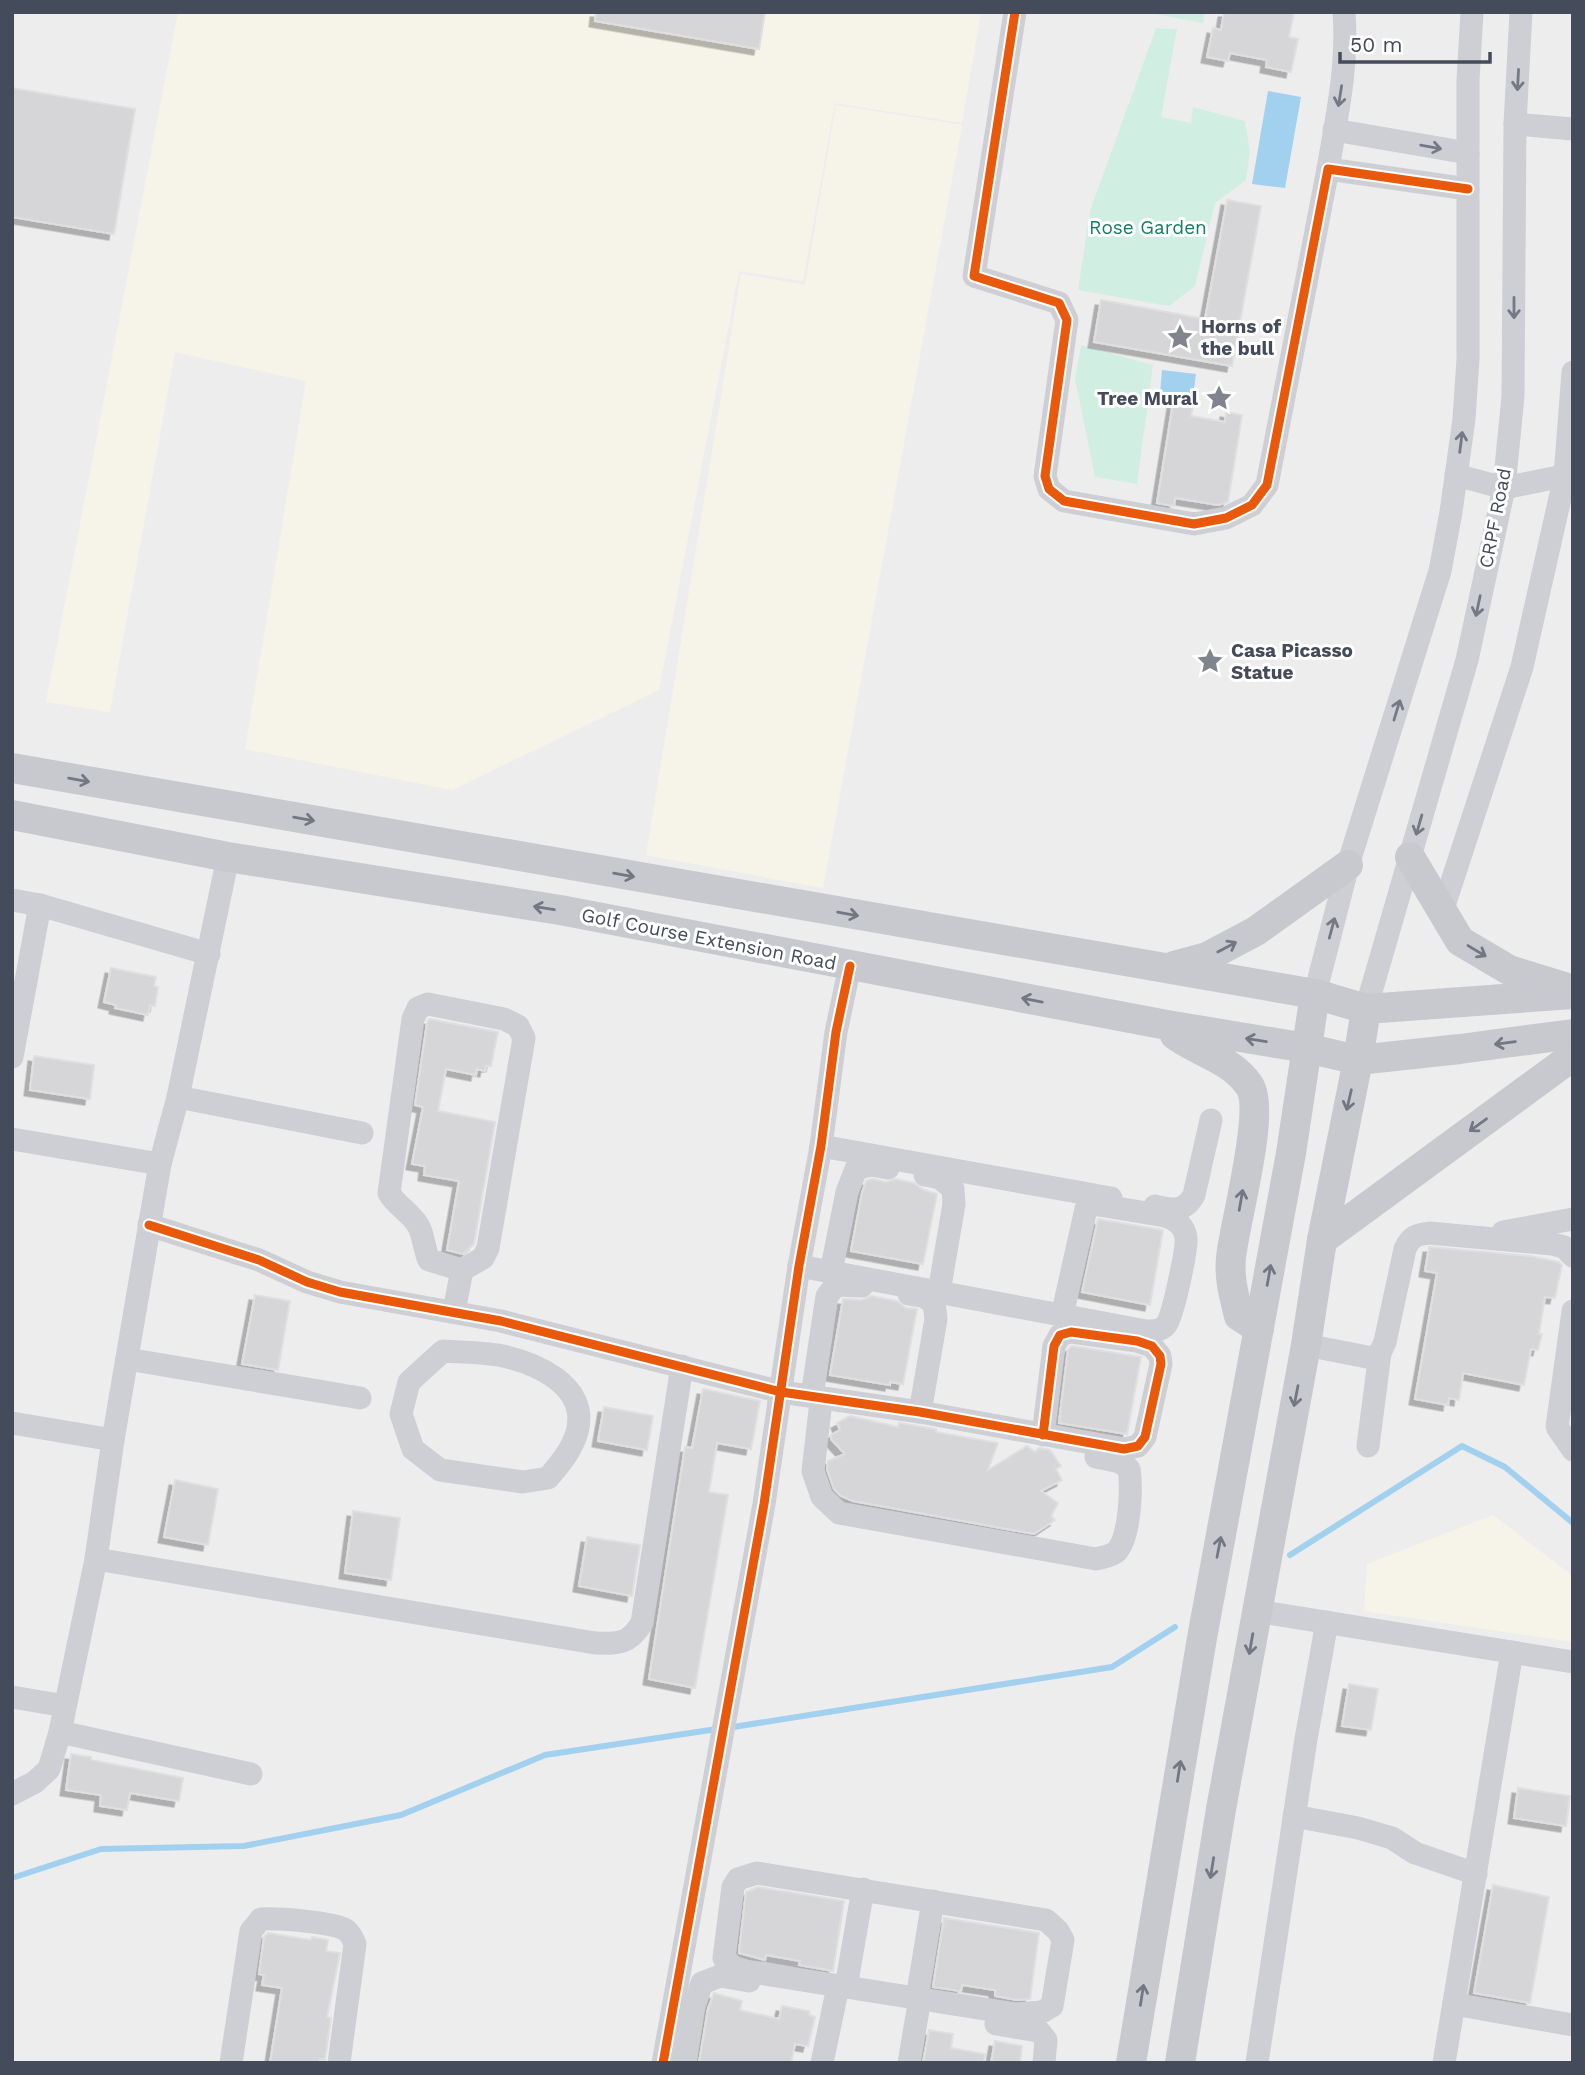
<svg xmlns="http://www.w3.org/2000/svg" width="1585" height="2075" font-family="'Work Sans',sans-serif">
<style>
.commercial{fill:#f6f4e8}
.green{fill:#d0efe2}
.water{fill:#a2d0ef}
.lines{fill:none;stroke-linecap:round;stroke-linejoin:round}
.stream{stroke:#a2d0ef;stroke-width:6}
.building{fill:#d6d6d9;stroke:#dfdfe0;stroke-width:2;filter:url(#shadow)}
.minor{stroke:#cecfd4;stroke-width:23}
.major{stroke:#c7c9cf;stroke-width:30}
.cycleway-casing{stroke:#fff;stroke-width:13}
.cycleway{stroke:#e8590c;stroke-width:9}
.oneway{stroke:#747985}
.oneway2{stroke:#727783}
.labels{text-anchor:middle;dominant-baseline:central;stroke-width:6;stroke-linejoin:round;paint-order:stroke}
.park-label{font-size:19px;fill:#127e5e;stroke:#fff}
.poi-label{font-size:19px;font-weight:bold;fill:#444b5a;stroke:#fff;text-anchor:start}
.street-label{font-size:19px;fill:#444b5a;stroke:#fff}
</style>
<defs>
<filter id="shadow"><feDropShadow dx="-5.5" dy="5.5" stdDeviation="0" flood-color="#0004"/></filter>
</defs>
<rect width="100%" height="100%" fill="#eeeded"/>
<g class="commercial">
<polygon points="178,12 981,12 962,123 835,103 803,281 739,271 659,690 452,790 245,749 306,381 175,352 110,712 46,702"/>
<polygon points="836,105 962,125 823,888 646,855 741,274 805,285"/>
<polygon points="1493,1515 1573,1576 1573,1642 1364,1611 1367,1564"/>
</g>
<g class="green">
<polygon points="1144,12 1205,12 1203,23"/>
<polygon points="1156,28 1177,29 1161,117 1191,123 1193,107 1245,121 1250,151 1246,180 1215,203 1195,286 1169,306 1078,290 1090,211"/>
<polygon points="1081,345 1153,365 1137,484 1095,477 1075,379"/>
</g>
<g class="water">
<polygon points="1268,91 1301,97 1285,188 1252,184"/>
<polygon points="1162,370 1196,374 1193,397 1160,393"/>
</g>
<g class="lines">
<g class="stream">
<polyline points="1290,1555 1462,1446 1505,1467 1573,1523"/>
<polyline points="727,1728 1112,1667 1175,1627"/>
<polyline points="12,1878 101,1849 244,1846 401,1815 545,1755 717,1729"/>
</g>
</g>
<g class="building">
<polygon points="596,12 765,12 759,49 595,21"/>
<polygon points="1224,12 1294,12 1289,37 1298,39 1291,72 1266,67 1267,60 1230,53 1228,61 1207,57 1213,28 1221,30"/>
<polygon points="12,88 135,109 114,234 12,217"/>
<polygon points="1227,200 1261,206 1232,366 1094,342 1101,300 1205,319"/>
<polygon points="1173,403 1193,406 1191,416 1225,422 1226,412 1242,415 1228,502 1218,505 1175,498 1174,506 1157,503"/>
<polygon points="111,968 156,977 154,986 158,987 155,1006 150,1005 148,1015 115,1008 116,1005 104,1002"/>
<polygon points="429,1019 498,1032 491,1066 486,1066 485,1071 477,1069 476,1075 446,1069 438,1111 495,1122 474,1244 463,1254 447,1250 459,1181 424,1175 425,1166 412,1164 423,1107 415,1105 427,1023"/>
<polygon points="34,1056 94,1065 90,1099 30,1090"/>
<polygon points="872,1179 886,1182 896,1179 914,1183 922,1189 937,1194 923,1264 851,1251 862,1193 866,1181"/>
<polygon points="1098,1219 1163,1230 1150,1305 1082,1292"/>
<polygon points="1429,1247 1530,1256 1559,1262 1562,1265 1555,1298 1545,1297 1539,1334 1542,1334 1538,1350 1531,1349 1524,1385 1463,1373 1459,1400 1449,1398 1448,1405 1415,1399 1437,1273 1425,1271"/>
<polygon points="255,1295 290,1301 278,1370 242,1364"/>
<polygon points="871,1296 897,1301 906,1308 917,1309 903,1384 890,1382 890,1385 830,1375 843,1299 862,1300"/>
<polygon points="1072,1346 1141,1357 1127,1434 1059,1423 1068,1350"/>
<polygon points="703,1389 760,1401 751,1449 717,1443 709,1492 728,1495 695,1688 649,1679 685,1447 692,1448"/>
<polygon points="604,1407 653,1416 647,1450 598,1441"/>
<polygon points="850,1416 898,1427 899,1423 936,1429 936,1432 998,1443 988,1470 1027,1446 1035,1452 1039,1448 1050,1450 1061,1466 1056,1469 1062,1480 1041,1491 1058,1503 1051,1516 1055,1520 1034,1534 853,1501 841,1496 834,1489 827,1469 828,1461 845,1454 831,1439 831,1435 840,1430 837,1423"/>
<polygon points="175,1480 218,1489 208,1545 164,1537"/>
<polygon points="353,1511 400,1518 391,1580 345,1573"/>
<polygon points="587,1537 640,1545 632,1596 579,1586"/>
<polygon points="1349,1684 1378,1689 1371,1730 1342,1726"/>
<polygon points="71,1754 91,1757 91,1760 183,1778 179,1801 130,1793 127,1810 100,1806 101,1795 66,1790"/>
<polygon points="1518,1788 1570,1796 1566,1826 1514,1818"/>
<polygon points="1493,1885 1549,1897 1530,2003 1474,1993"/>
<polygon points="758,1887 844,1901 833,1971 799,1965 800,1961 766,1955 765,1960 739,1953 746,1892"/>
<polygon points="944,1918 1039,1933 1030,1999 1017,2000 995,1996 995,1990 962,1985 961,1991 933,1987"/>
<polygon points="268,1933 311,1940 312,1937 328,1940 326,1951 340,1953 327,2017 331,2018 325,2060 320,2059 320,2063 270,2063 282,1988 262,1985 264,1975 259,1974 264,1937"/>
<polygon points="714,1993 742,2001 740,2010 779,2019 782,2006 809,2011 809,2015 815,2017 808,2046 795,2044 791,2063 699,2063 708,2009"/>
<polygon points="929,2030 953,2034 951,2048 985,2054 984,2063 923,2063"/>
<polygon points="995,2041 1022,2046 1020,2063 991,2063"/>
</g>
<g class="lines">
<g class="minor">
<polyline points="1015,12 974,276 1059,303 1067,320 1045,476 1049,489 1064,501 1194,524 1226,518 1252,505 1267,485 1328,169 1468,189"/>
<polyline points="1515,124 1573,129"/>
<polyline points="1334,130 1468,153"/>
<path d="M1328 169C1337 116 1348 66 1344 12"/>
<polyline points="1456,475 1504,488 1573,474"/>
<polyline points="12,900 40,905 209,954"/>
<polyline points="1442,912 1522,667 1565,476 1573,372"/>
<polyline points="1315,994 1348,865 1440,571 1451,512 1464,419 1468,359 1468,80 1472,12"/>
<polyline points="1366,1009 1467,660 1504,488 1513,396 1515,124 1521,12"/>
<polyline points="12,1057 40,905"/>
<polyline points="178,1097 362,1133"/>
<polyline points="12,1139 160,1164"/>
<polyline points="821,1146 1111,1198"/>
<polyline points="925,1175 940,1178 953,1189 954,1204 939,1292"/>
<path d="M1155 1206C1172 1210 1184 1213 1194 1195L1211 1120"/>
<polyline points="149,1225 259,1260 307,1282 340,1292 501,1321 781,1392 920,1412 1124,1449 1138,1446 1145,1437 1161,1364 1160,1356 1152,1346 1137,1341 1071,1332 1060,1335 1054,1346 1043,1435"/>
<polyline points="1503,1232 1573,1219"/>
<path d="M799 1266 1146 1331C1153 1331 1161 1331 1166 1325 1173 1316 1187 1250 1186 1238 1185 1226 1175 1219 1165 1216L1093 1204 1086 1209 1062 1316"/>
<polyline points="831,1272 847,1192 856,1169 871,1165 888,1168"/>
<polyline points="909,1294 923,1296 934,1303 936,1319 920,1412"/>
<path d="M454 1311 462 1270 483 1258 488 1248 524 1038 518 1026 504 1019 428 1004 418 1008 413 1019 389 1193C396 1206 412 1213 419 1227 424 1237 424 1249 429 1260L462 1270"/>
<polyline points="1573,1311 1557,1427 1573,1450"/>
<path d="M1306 1345 1372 1358 1380 1353 1385 1342 1405 1249C1411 1236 1416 1235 1429 1233L1552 1244 1564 1247 1573 1256"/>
<path d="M443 1351C461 1352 480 1352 498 1355 534 1362 590 1385 577 1432 572 1450 560 1464 548 1478L523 1482 440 1470 413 1449 401 1414 409 1382Z"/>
<polyline points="127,1359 360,1398"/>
<polyline points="812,1396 827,1296 836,1285 862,1286"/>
<path d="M820 1410 813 1471 822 1497 839 1513 1096 1559C1103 1557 1112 1556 1117 1551 1130 1536 1132 1488 1129 1469L1120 1462 1096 1457"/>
<polyline points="12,1423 113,1440"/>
<polyline points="1368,1446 1380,1353"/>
<path d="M96 1559 595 1643C619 1644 629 1644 642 1623L682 1366"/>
<polyline points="1256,1611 1573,1662"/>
<polyline points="12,1697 65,1706"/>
<polyline points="60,1732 251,1774"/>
<polyline points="12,1794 35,1782 49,1769 60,1732 96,1559 113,1440 160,1164 178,1097 228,857"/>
<polyline points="1294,1816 1358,1828 1392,1838 1415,1853 1476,1874"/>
<polygon points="757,1873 1046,1920 1058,1931 1063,1940 1052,2006 1042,2012 1016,2014 746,1971 733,1967 724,1958 733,1887 738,1879"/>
<polyline points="846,1987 863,1889"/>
<polyline points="917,1998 933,1901"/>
<polyline points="1454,2004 1573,2025"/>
<polyline points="996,2024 1039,2031 1046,2040 1044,2063"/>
<path d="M231 2063 251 1931 261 1919C278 1918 333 1922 346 1930 351 1934 353 1939 355 1944L339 2063"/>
<polyline points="663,2063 764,1504 799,1266 821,1146 836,1032 850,966"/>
<polyline points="685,2063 694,2006 702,1983 720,1976 749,1981"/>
<polyline points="822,2063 836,1996"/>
<polyline points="909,2063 918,2010"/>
<polyline points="1257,2063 1306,1739 1327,1622"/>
<polyline points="1444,2063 1512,1652"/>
</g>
<g class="major">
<polyline points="12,768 1315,994 1366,1009 1573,994"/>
<polyline points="12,815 228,857 560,910 1167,1025 1306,1048 1358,1060 1460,1049 1573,1034"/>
<polyline points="1410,857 1460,941 1509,970 1568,988"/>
<polyline points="1174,966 1207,957 1256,931 1348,865"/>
<path d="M1175 1035C1199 1053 1230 1058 1249 1085 1267 1109 1234 1224 1231 1258 1229 1278 1234 1296 1239 1316L1259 1329"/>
<polyline points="1322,1240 1573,1056"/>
<polyline points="1131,2063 1202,1638 1291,1153 1315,994"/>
<polyline points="1180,2063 1221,1809 1306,1345 1322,1240 1358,1060 1366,1009"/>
</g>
<g class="cycleway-casing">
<g id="cycleway">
<polyline points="1015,12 974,276 1059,303 1067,320 1045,476 1049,489 1064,501 1194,524 1226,518 1252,505 1267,485 1328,169 1468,189"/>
<polyline points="149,1225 259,1260 307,1282 340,1292 501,1321 781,1392 920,1412 1124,1449 1138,1446 1145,1437 1161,1364 1160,1356 1152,1346 1137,1341 1071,1332 1060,1335 1054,1346 1043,1435"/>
<polyline points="663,2063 764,1504 799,1266 821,1146 836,1032 850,966"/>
</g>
</g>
<use href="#cycleway" class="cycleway"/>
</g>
<defs><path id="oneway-shaft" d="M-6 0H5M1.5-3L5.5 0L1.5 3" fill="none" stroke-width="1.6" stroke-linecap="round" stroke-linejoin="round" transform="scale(1.75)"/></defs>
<g class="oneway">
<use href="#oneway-shaft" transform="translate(1518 80) rotate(93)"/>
<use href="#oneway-shaft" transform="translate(1340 96) rotate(99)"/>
<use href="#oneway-shaft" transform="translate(1431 147) rotate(10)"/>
<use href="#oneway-shaft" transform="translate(1514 308) rotate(90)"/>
<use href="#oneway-shaft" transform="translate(1461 442) rotate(-83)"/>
<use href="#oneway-shaft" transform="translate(1478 606) rotate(102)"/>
<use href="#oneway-shaft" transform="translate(1397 710) rotate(-73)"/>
<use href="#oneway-shaft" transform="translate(1419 825) rotate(106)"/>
<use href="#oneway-shaft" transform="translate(1332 928) rotate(-75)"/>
</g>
<g class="oneway2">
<use href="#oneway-shaft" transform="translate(79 780) rotate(10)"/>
<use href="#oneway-shaft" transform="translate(304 819) rotate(10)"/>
<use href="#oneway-shaft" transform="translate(624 875) rotate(10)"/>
<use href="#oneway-shaft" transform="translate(544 908) rotate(-171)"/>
<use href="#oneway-shaft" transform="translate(848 914) rotate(10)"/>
<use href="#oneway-shaft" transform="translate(1227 947) rotate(-28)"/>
<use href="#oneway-shaft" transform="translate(1477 951) rotate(31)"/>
<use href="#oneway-shaft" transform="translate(1032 1000) rotate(-169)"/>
<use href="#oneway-shaft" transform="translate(1256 1040) rotate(-171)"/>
<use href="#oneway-shaft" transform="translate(1505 1043) rotate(172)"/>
<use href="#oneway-shaft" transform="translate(1349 1100) rotate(103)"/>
<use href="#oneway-shaft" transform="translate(1478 1125) rotate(144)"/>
<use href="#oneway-shaft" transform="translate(1241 1200) rotate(-80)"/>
<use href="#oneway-shaft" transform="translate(1269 1275) rotate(-80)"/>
<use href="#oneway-shaft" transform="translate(1296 1396) rotate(101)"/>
<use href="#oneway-shaft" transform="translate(1219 1547) rotate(-79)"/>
<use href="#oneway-shaft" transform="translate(1251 1644) rotate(100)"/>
<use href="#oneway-shaft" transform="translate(1179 1771) rotate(-81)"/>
<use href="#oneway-shaft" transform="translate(1212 1868) rotate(99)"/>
<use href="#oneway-shaft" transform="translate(1142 1995) rotate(-81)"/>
</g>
<defs>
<g id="sight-bare" transform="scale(2.1)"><path d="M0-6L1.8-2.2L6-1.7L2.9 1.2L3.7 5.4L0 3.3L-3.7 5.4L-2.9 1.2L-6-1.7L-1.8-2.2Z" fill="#80848d" stroke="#fff" stroke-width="2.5" paint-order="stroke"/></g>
</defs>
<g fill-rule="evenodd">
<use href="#sight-bare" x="1180" y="337"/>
<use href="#sight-bare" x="1219" y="398"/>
<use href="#sight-bare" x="1210" y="661"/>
</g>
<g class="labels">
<g class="park-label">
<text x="1148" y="227">Rose Garden</text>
</g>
<g class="poi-label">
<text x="1201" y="326">Horns of<tspan x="1201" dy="22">the bull</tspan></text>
<text x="1198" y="398" text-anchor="end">Tree Mural</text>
<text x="1231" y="650">Casa Picasso<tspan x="1231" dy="22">Statue</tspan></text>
</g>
<g class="street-label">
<text transform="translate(1495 518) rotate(-79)">CRPF Road</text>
<text transform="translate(709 939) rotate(11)">Golf Course Extension Road</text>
</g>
</g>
<rect width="1585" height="2075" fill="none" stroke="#444b5a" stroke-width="28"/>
<path d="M1340 52v10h150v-10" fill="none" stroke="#444b5a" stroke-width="3.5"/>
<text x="1350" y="52" font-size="21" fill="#444b5a" stroke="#ffffff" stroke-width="5" paint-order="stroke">50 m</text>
</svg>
